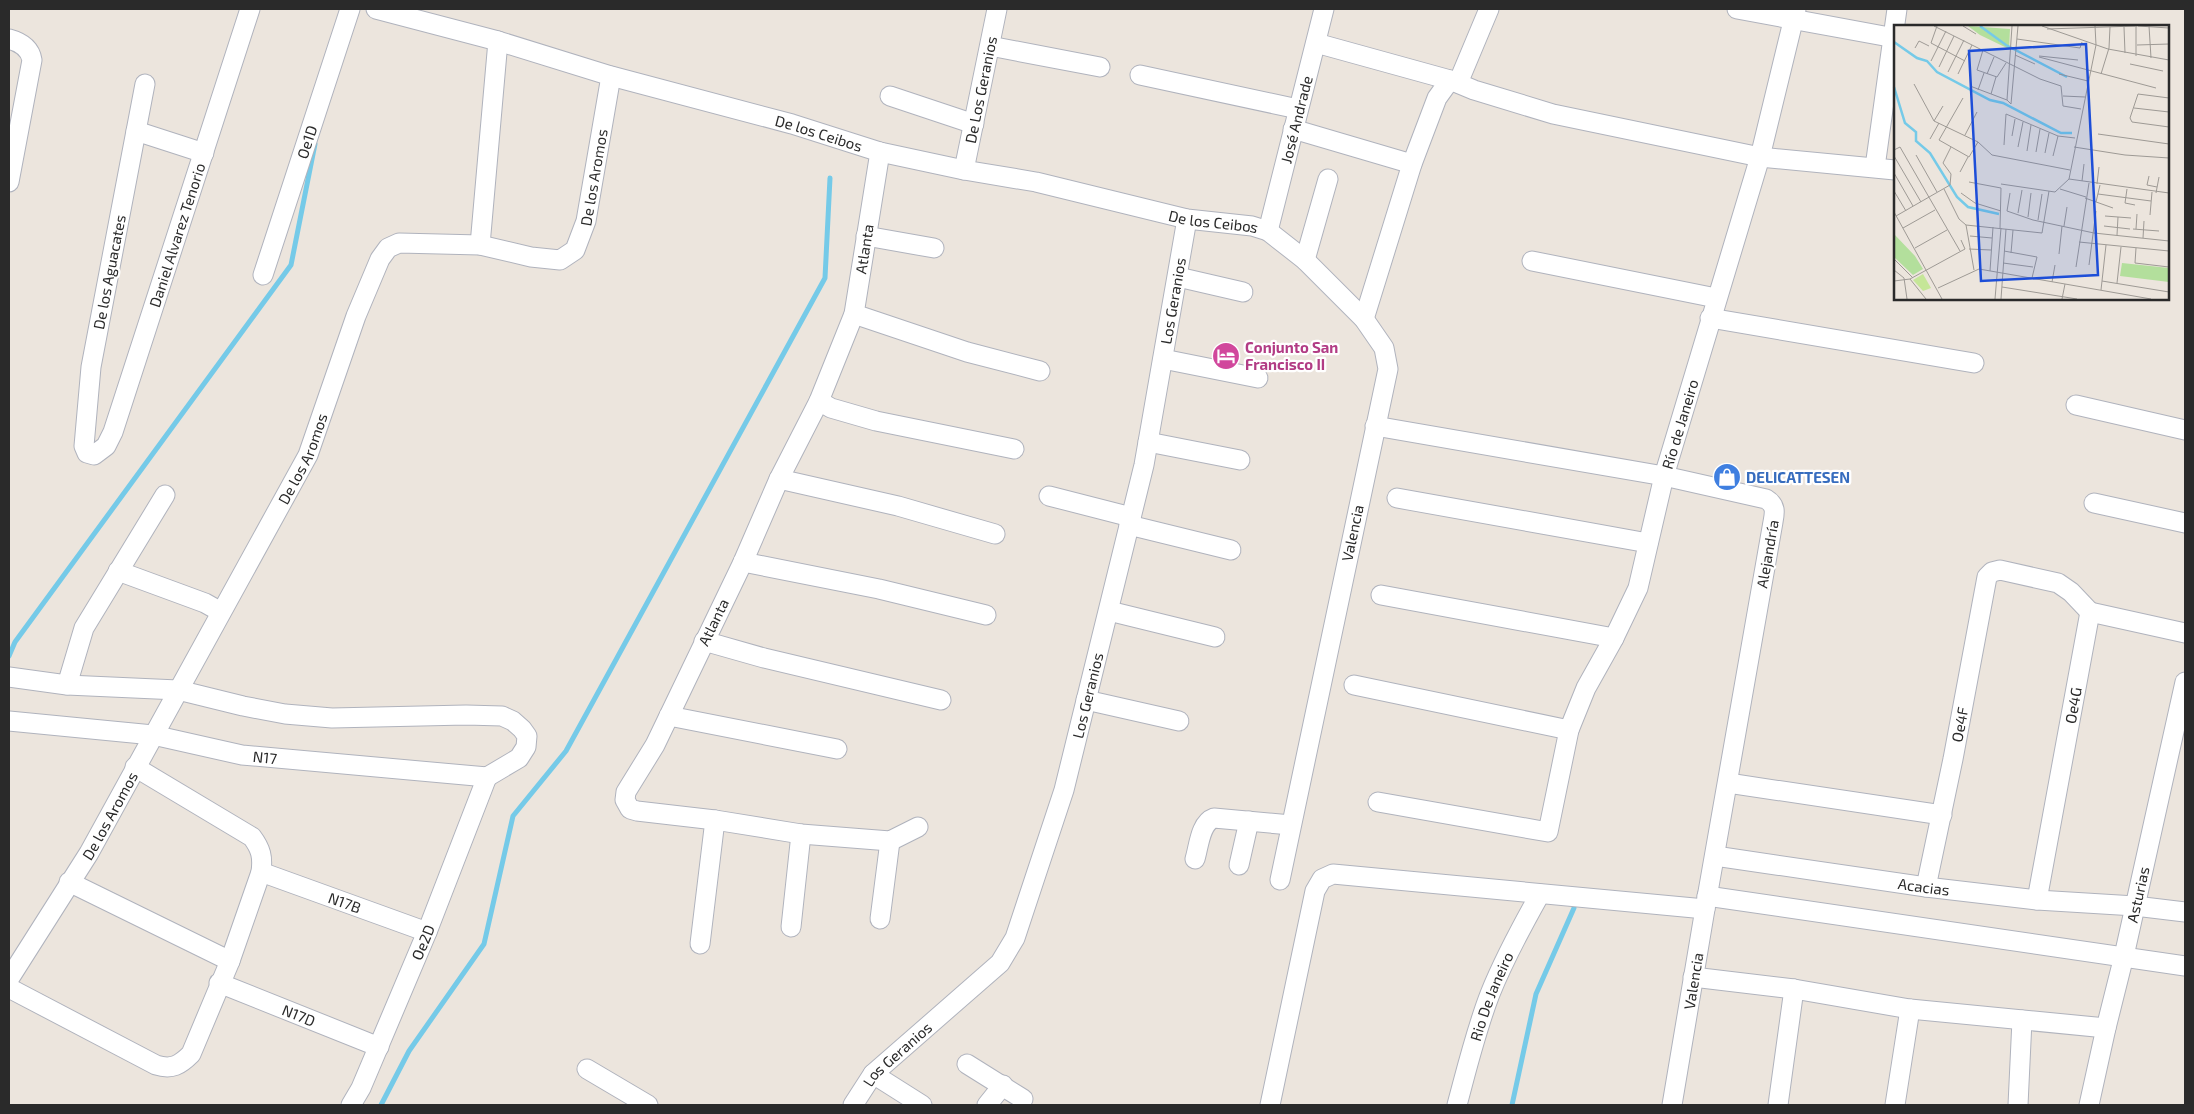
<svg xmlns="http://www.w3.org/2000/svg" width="2194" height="1114" font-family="'Exo 2',sans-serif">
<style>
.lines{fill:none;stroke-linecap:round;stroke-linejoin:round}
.stream{stroke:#75cae8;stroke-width:5}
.street-casing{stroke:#b0b3bd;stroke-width:21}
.street{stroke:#fff;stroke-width:19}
.labels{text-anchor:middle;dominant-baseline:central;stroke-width:4.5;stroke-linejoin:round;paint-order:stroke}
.street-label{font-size:15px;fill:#2a2a2a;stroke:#fff}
.hotel-label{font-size:15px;font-weight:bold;fill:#b23c85;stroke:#fff;text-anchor:start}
.shop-label{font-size:15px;font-weight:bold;fill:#366cbe;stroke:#fff;text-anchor:start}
.inset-river{fill:none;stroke:#75cae8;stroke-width:2.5}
.inset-road{fill:none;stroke:#9e9a95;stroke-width:1}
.view{fill:#1d4ed8;fill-opacity:0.15;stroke:#1d4ed8;stroke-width:2.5}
.inset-edge{fill:none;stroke:#2a2a2a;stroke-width:2.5}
</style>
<rect width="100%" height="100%" fill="#ece5dd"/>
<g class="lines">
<g class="stream">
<polyline points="9,656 15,642 291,265 315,144"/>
<polyline points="381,1105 409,1051 484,944 513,816 566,751 825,278 830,178"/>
<polyline points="1512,1105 1536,994 1574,908"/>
</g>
<g class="street-casing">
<g id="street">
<path id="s1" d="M376 9 498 41 611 76 792 124 880 152 964 170 1036 182 1187 219 1252 226 1268 231 1305 260 1364 319 1384 348 1388 369 1280 880"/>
<polyline points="1737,9 1895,38"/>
<path d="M9 39C20 42 30 48 32 60L9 182"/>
<polyline points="1316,43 1450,80 1474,90 1553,114 1760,157 1895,170"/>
<polyline points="990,46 1100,67"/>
<polyline points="1140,75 1298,109"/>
<polyline points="1458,83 1489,9"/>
<path id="s2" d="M145 84 91 367 84 446 87 453 94 455 106 446 113 432 250 9"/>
<polyline points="890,96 974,124"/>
<polyline points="1293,129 1412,164"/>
<polyline points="136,131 204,153"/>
<polyline points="880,152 854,314 819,401 779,479 743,562 655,745 626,792 625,800 630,809 637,811 715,820 801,834 890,841 918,827"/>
<polyline points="1875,167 1897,9"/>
<path id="s3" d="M964 170 997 9"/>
<path id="s4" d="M1268 231 1324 9"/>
<polyline points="866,236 934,248"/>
<polyline points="480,245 498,41"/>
<polyline points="1305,260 1328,179"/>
<polyline points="1532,261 1716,298"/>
<path id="s5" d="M263 275 350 9"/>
<polyline points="1178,277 1243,292"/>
<polyline points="854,314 967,352 1040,371"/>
<polyline points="1710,318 1974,363"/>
<polyline points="1364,319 1412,164 1437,98 1450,80"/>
<polyline points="1163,359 1258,378"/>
<polyline points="819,401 831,408 876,421 1014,449"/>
<polyline points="2076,405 2185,430"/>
<path d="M1375 426 1664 476 1766 499C1776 505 1775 512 1773 522L1705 909 1672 1105"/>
<polyline points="1148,442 1240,460"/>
<polyline points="779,479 898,506 995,534"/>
<polyline points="1049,496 1131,517"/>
<polyline points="1397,498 1648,543"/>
<polyline points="2094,503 2185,523"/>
<polyline points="1129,525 1231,550"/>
<polyline points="743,562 879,589 986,615"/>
<polyline points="118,571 205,603 221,612"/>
<polyline points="1381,595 1614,638"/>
<polyline points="1109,611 1215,637"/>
<polyline points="2090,612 2185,633"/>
<polyline points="704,641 764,658 941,700"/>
<polyline points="9,677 67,685 178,690 243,706 285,714 332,718 466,715 502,716 513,721 522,729 527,736 526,747 519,758 487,777 242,755 153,735 9,721"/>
<polyline points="67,685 84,628 165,495"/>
<polyline points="1354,685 1569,730"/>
<polyline points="1086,700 1179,721"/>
<polyline points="669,716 837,749"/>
<polyline points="1728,783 1942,815"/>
<path id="s6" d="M1378 802 1548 832 1569 730 1586 688 1614 638 1638 588 1664 476 1760 157 1796 9"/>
<path id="s7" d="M1715 856 1926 887 2037 900 2135 906 2185 912"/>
<path d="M1195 859C1199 846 1200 823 1214 818L1291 825"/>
<polyline points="1239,865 1249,821"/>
<path id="s8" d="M261 872 427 932"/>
<polyline points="69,882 230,961"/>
<path id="s9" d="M1926 887 1953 759 1987 577 1992 572 2000 570 2058 583 2071 592 2090 612"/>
<polyline points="1707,896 2185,966"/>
<path id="s10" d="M2037 900 2090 612"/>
<polyline points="880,919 890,841"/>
<polyline points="791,927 801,834"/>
<polyline points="700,944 715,820"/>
<polyline points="1693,977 1794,989 1910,1009 2106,1028"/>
<path id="s11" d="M9 979 89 853 308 455 356 316 380 259 388 248 399 243 480 245 531 257 560 260 575 250 586 221 611 76"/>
<path id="s12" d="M219 983 379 1047"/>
<path d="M9 988 156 1065C172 1070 180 1065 191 1054L230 961 261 872C263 857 261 849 252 837L135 767"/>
<polyline points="967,1064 1023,1099"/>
<polyline points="587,1069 648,1105"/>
<polyline points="873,1074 922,1105"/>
<path id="s13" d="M351 1105 361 1088 427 932 487 777"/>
<path id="s14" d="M853 1105 873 1074 1000 963 1015 938 1064 790 1144 465 1187 219"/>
<polyline points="987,1105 1003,1085"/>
<polyline points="1270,1105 1315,891 1322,879 1333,874 1705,909"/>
<path id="s15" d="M1457 1105C1467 1068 1476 1030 1490 994 1504 959 1522 926 1540 894"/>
<polyline points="1778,1105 1794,989"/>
<polyline points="1895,1105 1910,1009"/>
<polyline points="2018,1105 2022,1020"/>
<path id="s16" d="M2089 1105 2106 1028 2124 956 2185 682"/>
</g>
</g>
<use href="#street" class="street"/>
</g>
<defs>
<g id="hotel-disc" transform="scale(1.4375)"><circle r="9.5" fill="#d1479c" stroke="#fff"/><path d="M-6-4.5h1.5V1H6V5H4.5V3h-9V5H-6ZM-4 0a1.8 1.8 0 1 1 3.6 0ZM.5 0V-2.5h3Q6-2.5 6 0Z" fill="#fff"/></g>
<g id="shop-disc" transform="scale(1.4375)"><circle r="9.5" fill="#3f7fe0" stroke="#fff"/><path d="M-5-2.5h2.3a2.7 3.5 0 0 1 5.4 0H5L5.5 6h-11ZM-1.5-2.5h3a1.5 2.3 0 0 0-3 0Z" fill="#fff"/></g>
</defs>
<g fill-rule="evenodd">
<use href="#hotel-disc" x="1226" y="356"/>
<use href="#shop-disc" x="1727" y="477"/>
</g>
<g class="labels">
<g class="street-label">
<text stroke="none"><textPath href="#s3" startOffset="82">De Los Geranios</textPath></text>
<text stroke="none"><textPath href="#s4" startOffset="115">José Andrade</textPath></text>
<text stroke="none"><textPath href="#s1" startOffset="460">De los Ceibos</textPath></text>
<text stroke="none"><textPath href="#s5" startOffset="140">Oe1D</textPath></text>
<text stroke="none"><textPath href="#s11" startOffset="1094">De los Aromos</textPath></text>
<text stroke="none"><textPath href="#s1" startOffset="865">De los Ceibos</textPath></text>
<text stroke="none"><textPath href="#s2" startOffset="620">Daniel Alvarez Tenorio</textPath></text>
<text transform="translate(864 249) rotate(-81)">Atlanta</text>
<text transform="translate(109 272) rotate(-79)">De los Aguacates</text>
<text stroke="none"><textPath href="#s14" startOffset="892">Los Geranios</textPath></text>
<text stroke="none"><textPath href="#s6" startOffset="604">Río de Janeiro</textPath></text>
<text stroke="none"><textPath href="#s11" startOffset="598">De los Aromos</textPath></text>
<text transform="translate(1352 533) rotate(-78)">Valencia</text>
<text transform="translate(1767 554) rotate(-80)">Alejandría</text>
<text transform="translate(713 622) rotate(-64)">Atlanta</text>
<text stroke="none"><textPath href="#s14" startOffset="488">Los Geranios</textPath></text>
<text stroke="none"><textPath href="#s10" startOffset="198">Oe4G</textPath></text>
<text stroke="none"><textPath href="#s9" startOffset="166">Oe4F</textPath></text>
<text transform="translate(265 757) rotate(6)">N17</text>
<text stroke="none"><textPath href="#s11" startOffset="192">De los Aromos</textPath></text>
<text stroke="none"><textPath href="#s7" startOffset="211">Acacias</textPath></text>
<text stroke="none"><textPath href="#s16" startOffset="216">Asturias</textPath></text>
<text stroke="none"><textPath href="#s8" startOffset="89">N17B</textPath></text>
<text stroke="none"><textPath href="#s13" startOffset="178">Oe2D</textPath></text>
<text transform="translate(1693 981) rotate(-81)">Valencia</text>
<text stroke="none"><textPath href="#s15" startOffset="114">Rio De Janeiro</textPath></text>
<text stroke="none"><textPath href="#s12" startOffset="86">N17D</textPath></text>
<text stroke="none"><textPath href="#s14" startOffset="68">Los Geranios</textPath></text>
</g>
<g class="hotel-label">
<text x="1245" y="347">Conjunto San<tspan x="1245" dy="17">Francisco II</tspan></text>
</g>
<g class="shop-label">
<text x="1746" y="477">DELICATTESEN</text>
</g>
</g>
<g transform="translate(1894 25)">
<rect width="275" height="275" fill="#ece5dd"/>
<path d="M74 1 116 4 115 24 86 10ZM0 209 21 231 29 244 19 250 0 232ZM228 238 275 243V257L226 251Z" fill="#b3df9c"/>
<path d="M29 249 37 263 29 266 19 255Z" fill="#c5e698"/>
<path class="inset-river" d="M86 1 112 20 173 52M0 17 23 33 33 36 43 47 96 75 109 78 167 108H178M0 62 11 98 22 107V116L36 128 63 172 74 182 105 189"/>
<path class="inset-road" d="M40 1 146 54 167 61 169 81 187 84M43 1 37 18 71 36M69 1 82 9M118 1 113 75 117 79 124 1M148 1 214 24 275 35M244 1 275 3M255 1 257 33M230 2 231 28M153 4 241 1M123 14 186 23 188 17M243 20 275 19M21 23 25 16 35 21M89 25 83 45 103 52 112 38M121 30 141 39M145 31 184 35M242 31V1M145 32 262 63M37 36 52 6M236 39 269 46M45 42 60 11M54 47 70 15M64 49 78 20M93 49 100 32M165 49 194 56M207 49 215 23 216 2M20 59 40 96 84 117 98 130 176 145M76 61 113 75M84 65 90 48M97 69 102 52M169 71 191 72M69 73 45 115 75 132 84 117M275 73 244 69 236 93 238 97 275 102M240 83 275 87M40 96 49 81M204 109 275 119M71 110 83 87M118 111 121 94M36 114 45 98M110 120 112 89 164 111 181 113M124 122 129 97M180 122 231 130 275 133M0 125 6 122 66 226M133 126 137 100M142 127 146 104M151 128 155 108M22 130 43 167M0 131 27 177M159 131 164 111M66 147 74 132M0 148 19 181M255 151 253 160 263 162M175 154 202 20 201 1M175 154 275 168M188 156 190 139M75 157 107 163 106 203M107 159 161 167 175 154M203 159 205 142M50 164 65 194 72 200 148 208 155 166M166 164 192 172M233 164 231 178 241 180M0 166 12 186M67 168 81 178 107 186M116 168 113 186 139 195 200 208 275 216M262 168 265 152M204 169 257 176M191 173 219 183M202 177 206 160M0 187 48 274M124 188 128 165M256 190 258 167M2 191 56 160 57 149 49 138 57 122M211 191 237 193M134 192 137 168M144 195 148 169M72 200 80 245M170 201 173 182M210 201 236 204M9 203 41 185M239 204 265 206M242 204 243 189M223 210 224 192M76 211 98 213M249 213 250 196M185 217 275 226M21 223 53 205M242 223 241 238 275 242M75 224 97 225M110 226 143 232 138 253M117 228 119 205M165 229 168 201M0 234 19 253M109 238 139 242M195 240 202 186M182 242 195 158M0 245 10 253 13 274M96 246 99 202M16 254 32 274M0 256 16 254 71 224 67 215M208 256 275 267M158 257 161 240M223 258 227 222M108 262 183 274M44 263 85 244 257 274M207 265 212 220M101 274 107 203M107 274 112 204M168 274 171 259"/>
<path class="view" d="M192 19 204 250 87 256 75 26Z"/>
<rect width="275" height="275" class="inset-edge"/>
</g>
<rect width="2194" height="1114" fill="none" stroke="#2a2a2a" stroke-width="20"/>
</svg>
